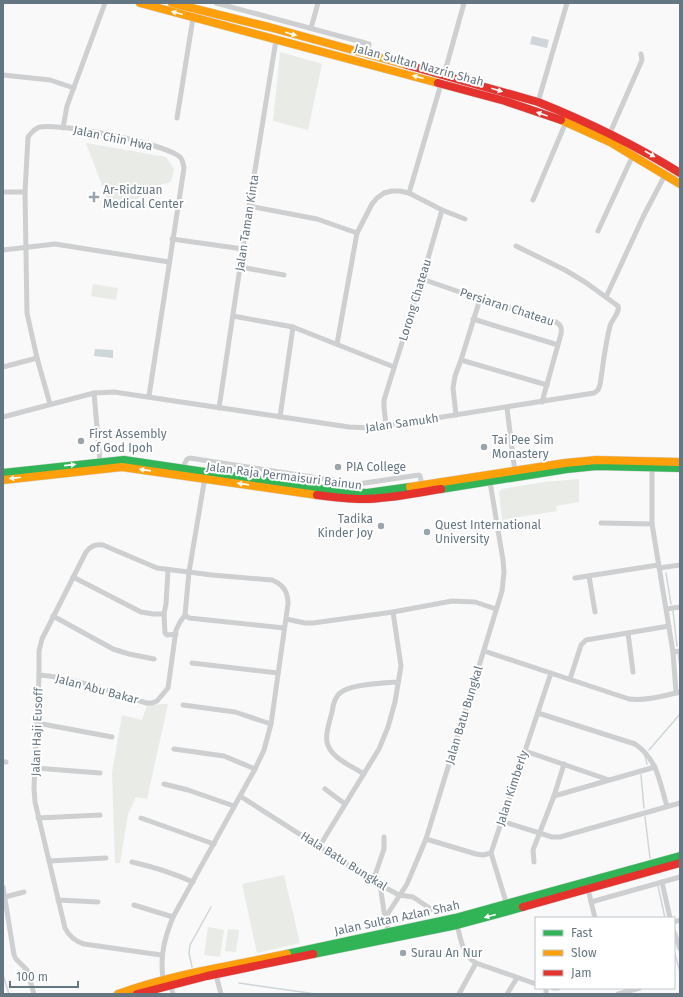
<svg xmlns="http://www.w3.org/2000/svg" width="683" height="997" font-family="'Fira Sans',sans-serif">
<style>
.green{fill:#e8ebe6}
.water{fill:#ced6d9}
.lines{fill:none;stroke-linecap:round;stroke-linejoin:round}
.stream{stroke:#ced6d9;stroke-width:1.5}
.fast-casing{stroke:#d5d6d7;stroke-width:9}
.slow-casing{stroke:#d5d6d7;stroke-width:9}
.jam-casing{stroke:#d5d6d7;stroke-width:9}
.street{stroke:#cecfd0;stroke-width:5}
.fast{stroke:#30b455;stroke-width:8}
.slow{stroke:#ff9f0a;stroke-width:8}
.jam{stroke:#e5322d;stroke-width:8}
.oneway{fill:#fff}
.poi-dot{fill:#99a4ac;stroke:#fff;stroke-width:1.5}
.labels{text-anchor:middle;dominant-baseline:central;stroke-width:4;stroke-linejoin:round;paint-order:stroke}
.street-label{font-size:12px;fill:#657683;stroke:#fff}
.poi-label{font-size:12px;fill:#657683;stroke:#fff;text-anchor:start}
</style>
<rect width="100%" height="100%" fill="#f9f9f9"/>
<g class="green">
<polygon points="280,52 322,64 308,130 273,121"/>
<polygon points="86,143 166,157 174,169 171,182 150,187 129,207 111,209"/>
<polygon points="93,284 118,288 116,300 91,296"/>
<polygon points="579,479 579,502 556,506 557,511 502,520 499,492 502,489 544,482"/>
<polygon points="161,704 168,704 147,799 136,797 128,814 120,863 115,863 112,773 122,715 142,720 147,705"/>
<polygon points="284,875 300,943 257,953 242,884"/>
<polygon points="208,927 224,930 220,957 204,955"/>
<polygon points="228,929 239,930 236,952 225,951"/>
</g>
<g class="water">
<polygon points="532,36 549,40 547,48 530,44"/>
<polygon points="95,349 113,350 113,358 94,356"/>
</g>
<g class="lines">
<g class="stream">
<polyline points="666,573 671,604"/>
<polyline points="673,611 677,646"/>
<polyline points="678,653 680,668"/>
<polyline points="649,750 680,714"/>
<polyline points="645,756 647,764"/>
<polyline points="641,775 644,808"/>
<polyline points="645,817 650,858"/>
<polyline points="658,886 665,918"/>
<polyline points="674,951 680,972"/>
<polyline points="192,967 189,953 190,945 211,907"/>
<polyline points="3,975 9,994"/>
<polyline points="239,983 316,994"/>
</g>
<g class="fast-casing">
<g id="fast">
<polyline points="3,473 124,460 341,492 367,493 410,487"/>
<polyline points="441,489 567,469 597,466 680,468"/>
<polyline points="287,954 455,918 680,856"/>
<polyline points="313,954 457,925 523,907"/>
</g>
</g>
<g class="slow-casing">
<g id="slow">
<polyline points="140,3 438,83"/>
<polyline points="172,3 269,27 407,65"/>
<polyline points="561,120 610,142 680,184"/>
<polyline points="3,480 122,467 317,495"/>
<polyline points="410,487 565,463 596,460 680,462"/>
<path d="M118 994C173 974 230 966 287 954"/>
</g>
</g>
<g class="jam-casing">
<g id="jam">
<path d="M407 65 538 102C588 122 635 145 680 173"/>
<polyline points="438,83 505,101 561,120"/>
<path d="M317 495C332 497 348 499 363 499 389 499 415 493 441 489"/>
<polyline points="523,907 680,863"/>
<polyline points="137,994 207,976 313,954"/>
</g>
</g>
<g class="street">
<polyline points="216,3 369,44 367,55"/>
<polyline points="311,28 318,3"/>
<polyline points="3,75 50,80 74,88"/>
<polyline points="444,75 464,3"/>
<polyline points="538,102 567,3"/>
<polyline points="177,118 193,18"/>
<polyline points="63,128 67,106 105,3"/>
<polyline points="610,133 642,60 641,54"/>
<polyline points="3,192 25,192"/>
<polyline points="409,193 441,84"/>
<polyline points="533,200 566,122"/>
<polyline points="249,206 317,219 357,233"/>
<polyline points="442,210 465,219"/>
<polyline points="598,231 633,155"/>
<polyline points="172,239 243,249"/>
<polyline points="3,250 55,244 169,262"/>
<polyline points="240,267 284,275"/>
<path d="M422 279 480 299 556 322C561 325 562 328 561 334L542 402"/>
<polyline points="606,297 644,215 665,175"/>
<polyline points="233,316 293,327 394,367"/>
<polyline points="473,319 558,345"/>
<polyline points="337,344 357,233 372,204 377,198 384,193 392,191 400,191 409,193 442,210 422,279 384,400 384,407 386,426"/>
<polyline points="461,360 547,385"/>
<polyline points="3,367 37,358"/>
<polyline points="94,393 100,462"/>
<path d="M50 404 37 358 27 313 25 192 28 137C31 133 35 128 40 127 62 123 163 143 180 157 183 160 183 164 184 168L149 396"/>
<polyline points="219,408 249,207 276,40"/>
<polyline points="507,408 515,472"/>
<polyline points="456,415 453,388 455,376 461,360 480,299"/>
<path d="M3 417 94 393 114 392 349 427 373 428 594 393 598 390 600 385C603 366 605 345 610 326 612 319 620 313 618 306L585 282 565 270 516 246"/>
<polyline points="280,417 293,327"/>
<polyline points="183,467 187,459 190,458 358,484 419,475 420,476 422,485"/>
<polyline points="652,468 652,524 673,652 676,693"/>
<polyline points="205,477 189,572 185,615 189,618 284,628"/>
<polyline points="601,523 652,524"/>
<polyline points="659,568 680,565"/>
<polyline points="589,576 595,612"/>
<polyline points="73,577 141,612 153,614 164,614 166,604 168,570"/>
<polyline points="575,578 658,565"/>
<polyline points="667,609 680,607"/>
<polyline points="164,614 165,633 167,635 176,634"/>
<polyline points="53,616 113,649 129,654 154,659"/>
<polyline points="286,619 305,623 313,623 393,612 452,601 475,602 496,609"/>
<polyline points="628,633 633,672"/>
<path d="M484 651 629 699C646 701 663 696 680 692"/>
<polyline points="673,652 680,651"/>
<polyline points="192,663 278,673"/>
<path d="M39 675C76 678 111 692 146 703H152L157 701 168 688 176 630 180 622 185 615"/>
<polyline points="570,679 581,645 586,640 669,626"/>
<polyline points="183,705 235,712 271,724"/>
<path d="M538 713 635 744C658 760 659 781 667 806"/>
<polyline points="37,723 112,737"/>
<polyline points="174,749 224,756 255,769"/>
<polyline points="525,751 609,780"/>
<polyline points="3,762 6,762"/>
<polyline points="35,768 100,773"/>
<path d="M364 774C352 766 330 758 327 742 325 733 330 721 332 712 333 704 335 695 343 691 355 684 383 683 398 682"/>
<polyline points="164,784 188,790 234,806"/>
<polyline points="325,789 345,804"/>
<polyline points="240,796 373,881 399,895 413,897 434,911 439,911 452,908"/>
<polyline points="554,796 655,767"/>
<polyline points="38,818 100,815"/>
<polyline points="141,818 214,844"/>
<polyline points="501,821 552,837 560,837 680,803"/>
<polyline points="426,839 476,854 483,855 491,853"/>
<polyline points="319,847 379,749 388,727 395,702 401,666 393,612"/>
<polyline points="49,861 106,858"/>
<path d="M132 862C154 867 173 873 193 882"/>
<polyline points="534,862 533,850 554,796 564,764"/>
<polyline points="373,881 384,849 384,837"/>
<polyline points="662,882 670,918"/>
<polyline points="380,885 385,918 389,934"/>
<polyline points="3,887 14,955 16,959 27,970 34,994"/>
<polyline points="588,889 595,918"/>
<polyline points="5,897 24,892"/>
<polyline points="58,900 98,902"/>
<polyline points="591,902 680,877"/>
<polyline points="134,905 173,917"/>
<polyline points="507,905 491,853 551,673"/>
<polyline points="385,918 407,884 426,839 502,591 504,572 503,560 490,482"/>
<polyline points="674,922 680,920"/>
<path d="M457 925C461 939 462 955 476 963L536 984"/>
<polyline points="674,932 680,949"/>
<path d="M161 955 84 944C74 941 69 936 65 928L35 802 34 788 39 675V651L42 639 86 552C91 546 95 544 103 545L157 568 212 575 272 580C284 585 288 592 288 604L271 724 264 750 255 769 173 917C164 940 160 955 163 979"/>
<polyline points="216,975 221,994"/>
<polyline points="171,986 173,994"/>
<polyline points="546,988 546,994"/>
<polyline points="553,988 558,988"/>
<polyline points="459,994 476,963"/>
<polyline points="507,994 517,978"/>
<polyline points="618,994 640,988"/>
</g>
<use href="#fast" class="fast"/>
<use href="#slow" class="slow"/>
<use href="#jam" class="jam"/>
</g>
<defs><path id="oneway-solid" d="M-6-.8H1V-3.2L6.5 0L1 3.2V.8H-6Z"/></defs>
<g class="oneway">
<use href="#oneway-solid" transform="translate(177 13) rotate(-165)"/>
<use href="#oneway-solid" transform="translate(291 34) rotate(16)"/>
<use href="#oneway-solid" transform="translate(418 77) rotate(-165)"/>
<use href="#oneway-solid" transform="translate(497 90) rotate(16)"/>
<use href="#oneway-solid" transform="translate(542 114) rotate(-161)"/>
<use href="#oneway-solid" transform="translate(650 154) rotate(30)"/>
<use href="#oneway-solid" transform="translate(70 465) rotate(-6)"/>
<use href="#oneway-solid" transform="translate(145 470) rotate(-172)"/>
<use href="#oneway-solid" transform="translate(15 478) rotate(173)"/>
<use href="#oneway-solid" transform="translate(243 484) rotate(-172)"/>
<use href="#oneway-solid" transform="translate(490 916) rotate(165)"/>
</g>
<g class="poi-dot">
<path d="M92 191h4v4h4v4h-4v4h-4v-4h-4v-4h4z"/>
<circle cx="81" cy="441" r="4"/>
<circle cx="484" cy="447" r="4"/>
<circle cx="338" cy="467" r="4"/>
<circle cx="381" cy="526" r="4"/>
<circle cx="427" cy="532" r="4"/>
<circle cx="403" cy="953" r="4"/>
</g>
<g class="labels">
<g class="street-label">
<text transform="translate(419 65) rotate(15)">Jalan Sultan Nazrin Shah</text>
<text transform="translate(113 138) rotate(12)">Jalan Chin Hwa</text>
<text transform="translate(247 223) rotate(-81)">Jalan Taman Kinta</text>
<text transform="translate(415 300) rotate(-73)">Lorong Chateau</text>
<text transform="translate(507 307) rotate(18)">Persiaran Chateau</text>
<text transform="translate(402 423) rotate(-8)">Jalan Samukh</text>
<text transform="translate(284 476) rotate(7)">Jalan Raja Permaisuri Bainun</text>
<text transform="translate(97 689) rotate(15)">Jalan Abu Bakar</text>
<text transform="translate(464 715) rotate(-73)">Jalan Batu Bungkal</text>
<text transform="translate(37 732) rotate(-88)">Jalan Haji Eusoff</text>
<text transform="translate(512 788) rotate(-72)">Jalan Kimberly</text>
<text transform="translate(344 861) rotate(32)">Hala Batu Bungkal</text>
<text transform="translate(397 918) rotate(-12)">Jalan Sultan Azlan Shah</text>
</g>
<g class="poi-label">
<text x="103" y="190">Ar-Ridzuan<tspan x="103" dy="14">Medical Center</tspan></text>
<text x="89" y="434">First Assembly<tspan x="89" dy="14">of God Ipoh</tspan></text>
<text x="492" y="440">Tai Pee Sim<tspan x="492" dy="14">Monastery</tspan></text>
<text x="346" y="467">PIA College</text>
<text x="373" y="519" text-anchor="end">Tadika<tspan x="373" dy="14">Kinder Joy</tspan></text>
<text x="435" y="525">Quest International<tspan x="435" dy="14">University</tspan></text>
<text x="411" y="953">Surau An Nur</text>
</g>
</g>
<rect width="683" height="997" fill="none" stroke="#657683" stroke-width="8"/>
<rect x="535" y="917" width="140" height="72" fill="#ffffff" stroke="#c1c8cd"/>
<rect x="543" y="930" width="20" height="6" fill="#30b455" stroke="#c1c8cd"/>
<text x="571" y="937" font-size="12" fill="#657683">Fast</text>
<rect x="543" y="950" width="20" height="6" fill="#ff9f0a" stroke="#c1c8cd"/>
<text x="571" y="957" font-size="12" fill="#657683">Slow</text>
<rect x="543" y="970" width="20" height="6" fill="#e5322d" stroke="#c1c8cd"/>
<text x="571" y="977" font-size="12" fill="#657683">Jam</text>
<path d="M10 981v6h68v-6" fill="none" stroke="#657683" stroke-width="2"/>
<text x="16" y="981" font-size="12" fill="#657683" stroke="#ffffff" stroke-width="3" paint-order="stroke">100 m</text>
</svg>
